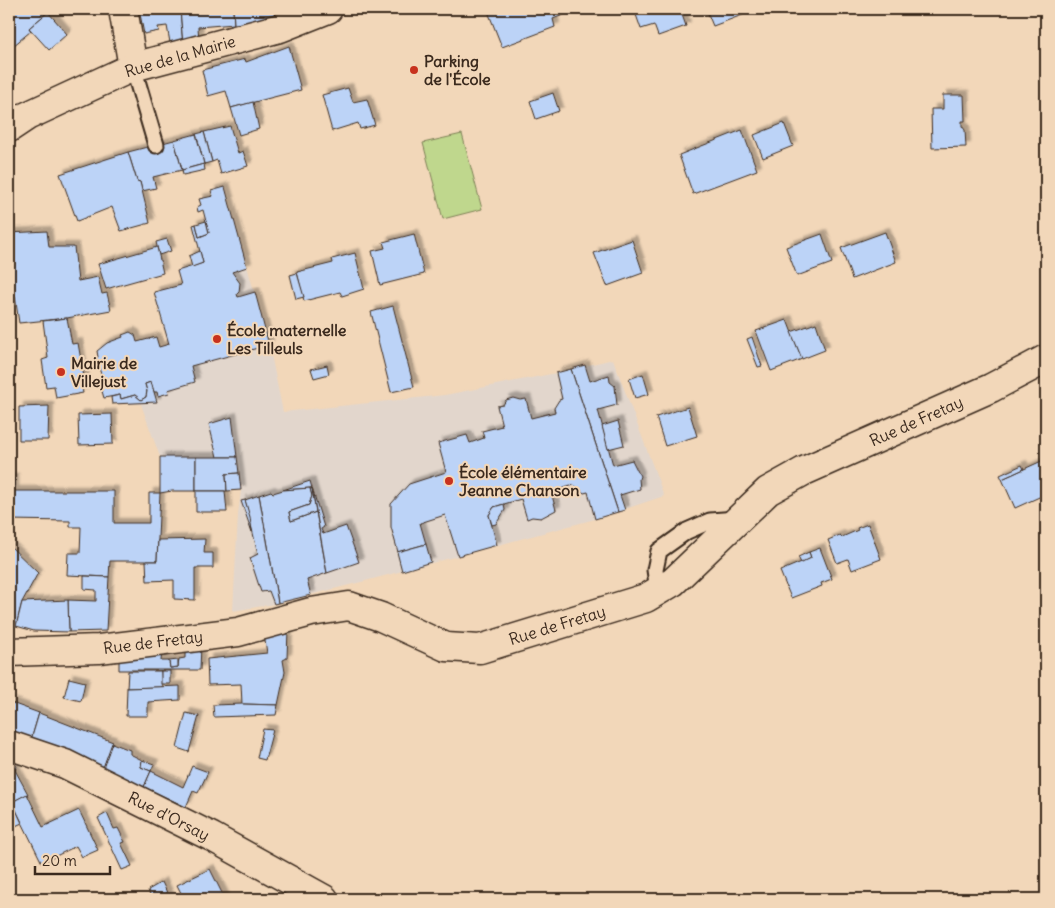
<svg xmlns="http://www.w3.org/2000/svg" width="1055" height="908" font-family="Delius,sans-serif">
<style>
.built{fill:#e2d6cc}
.green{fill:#bfd78d;stroke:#7d8056}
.building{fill:#bcd3f7;stroke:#3b2a1e;filter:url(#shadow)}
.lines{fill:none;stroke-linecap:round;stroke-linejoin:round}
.lane-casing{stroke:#3b2a1e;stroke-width:19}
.street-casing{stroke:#3b2a1e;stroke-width:31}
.lane{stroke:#f2d7b9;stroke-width:15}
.street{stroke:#f2d7b9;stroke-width:28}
.poi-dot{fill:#c8321e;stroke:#f2d7b9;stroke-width:2}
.labels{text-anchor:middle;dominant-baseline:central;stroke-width:4;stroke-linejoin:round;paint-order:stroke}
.street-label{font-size:16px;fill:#3b2a1e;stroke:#f2d7b9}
.poi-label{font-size:16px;font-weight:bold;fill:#3b2a1e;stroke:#f2d7b9;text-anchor:start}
</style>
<defs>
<filter id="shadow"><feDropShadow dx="4.5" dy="-4.5" stdDeviation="1" flood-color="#0004"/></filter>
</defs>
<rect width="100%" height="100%" fill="#f2d7b9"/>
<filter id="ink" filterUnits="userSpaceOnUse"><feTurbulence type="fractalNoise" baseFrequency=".02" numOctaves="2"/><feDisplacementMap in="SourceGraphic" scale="10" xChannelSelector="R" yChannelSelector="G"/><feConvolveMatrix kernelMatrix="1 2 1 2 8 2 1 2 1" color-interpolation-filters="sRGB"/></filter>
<g filter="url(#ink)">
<polygon class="built" points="225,187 269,345 283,412 445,395 556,373 613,359 664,496 595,519 369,580 274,604 233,611 238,515 241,490 172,491 160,493 160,457 141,404 112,404 111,397 104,398 99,381 103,379 95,358 98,357 97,351 103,345 111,340 123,338 122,335 130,332 135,335 137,342 156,337 159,347 168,344 154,292 181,285 177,271 192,267 189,256 200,251 193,225 206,221 203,211 198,212 201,205 199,199 212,196 211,191"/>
<polygon class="green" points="462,134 482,209 443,219 423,143"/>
<g class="building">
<polygon points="9,9 46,9 48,12 29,28 31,31 13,46 9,41"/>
<polygon points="139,9 180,9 183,45 171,48 167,26 158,27 159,31 144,34"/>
<polygon points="180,9 233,9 234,24 198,27 199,41 183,45"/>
<polygon points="233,9 296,9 263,21 234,24"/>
<polygon points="487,9 578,9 553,19 555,27 502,47"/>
<polygon points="634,9 680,9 686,26 658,36 654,25 641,29"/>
<polygon points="706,9 752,9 753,11 713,26"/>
<polygon points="48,12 67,34 49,50 29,28"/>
<polygon points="289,46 301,90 231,108 226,91 208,96 202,70 245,59 246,62"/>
<polygon points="348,88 353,102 367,99 375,125 360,129 358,123 332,131 322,95"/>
<polygon points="553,93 559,111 536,119 530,101"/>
<polygon points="943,95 964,95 965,121 962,121 962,126 965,130 966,147 932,148 931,109 943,109"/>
<polygon points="253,102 259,129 239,135 231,108"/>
<polygon points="784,123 793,146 763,158 754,135"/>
<polygon points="230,126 238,153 243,151 248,166 221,174 217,160 212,162 204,132"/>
<polygon points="742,130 757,170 693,194 679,155"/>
<polygon points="204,132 212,162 204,164 196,134"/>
<polygon points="196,134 204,164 182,170 174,140"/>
<polygon points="174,140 182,170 153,177 156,188 142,191 140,182 137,181 128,152"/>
<polygon points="128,152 137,181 140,182 150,223 121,231 112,207 77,221 60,174"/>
<polygon points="204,164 205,170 183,175 182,170"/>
<polygon points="225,187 247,267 232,272 240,283 239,292 237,294 238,297 255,292 269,345 191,366 195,382 168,390 169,393 158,396 157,392 154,392 151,382 145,384 147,391 146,397 141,400 135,395 121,399 120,395 104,398 99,381 103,379 95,358 98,357 97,351 107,343 123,337 122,335 130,332 135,335 137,342 156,337 159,347 169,344 154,292 181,285 177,271 203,263 193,225 196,224 199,237 209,233 203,210 198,212 197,207 201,205 199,199 213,196 211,191"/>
<polygon points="206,221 209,233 199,237 196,224"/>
<polygon points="47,231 49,247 74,247 78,281 98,277 102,294 107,293 111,310 67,318 19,323 15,296 9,297 9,233"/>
<polygon points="885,232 896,262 852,279 841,248"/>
<polygon points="414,234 424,274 380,285 372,251 385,248 383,242"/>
<polygon points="822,234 832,263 797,276 786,247"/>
<polygon points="167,239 171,251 159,255 156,242"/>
<polygon points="632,240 643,273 607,286 594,253"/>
<polygon points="157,247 163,273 106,289 98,264"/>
<polygon points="200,251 203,263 192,267 189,256"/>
<polygon points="355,253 364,289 342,296 340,292 304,301 297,272 333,263 332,259"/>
<polygon points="297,273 304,297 296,299 290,275"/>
<polygon points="393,306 414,387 391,392 371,312"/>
<polygon points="67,318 72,344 78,343 85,383 81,383 83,393 56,398 54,386 46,387 42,360 48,358 43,321"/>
<polygon points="787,320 802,359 771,371 756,331"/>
<polygon points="816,323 825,350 802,359 791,332"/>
<polygon points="752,337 762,366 758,367 747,339"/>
<polygon points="327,365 329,374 314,378 311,369"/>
<polygon points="585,365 590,381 609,375 610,382 615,386 617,405 598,410 613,465 632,460 640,476 639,479 640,489 620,495 625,510 618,512 571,369"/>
<polygon points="571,369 618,512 595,519 588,492 584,493 574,485 551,492 556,510 541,518 532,517 527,519 521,499 494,507 489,515 497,545 458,556 445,515 420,523 426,544 398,552 391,527 391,504 409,484 446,472 438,443 467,435 470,443 484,438 482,431 502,426 497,406 503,405 506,400 513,398 520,400 526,399 531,418 555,412 554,408 559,400 562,399 556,373"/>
<polygon points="643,374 649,394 635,398 629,379"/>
<polygon points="151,382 157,402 112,404 111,397 120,395 121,399 135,395 141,400 146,397 147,391 145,384"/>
<polygon points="49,406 48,440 19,440 19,407"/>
<polygon points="688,407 697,436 665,446 656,417"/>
<polygon points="112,414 113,444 79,445 78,415"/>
<polygon points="232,417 237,457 217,457 209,424"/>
<polygon points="618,421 624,445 608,449 602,426"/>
<polygon points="160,457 196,457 196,491 172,491 160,493"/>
<polygon points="196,457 237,457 239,473 226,474 227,491 196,491"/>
<polygon points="1046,459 1046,494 1015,508 1002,479"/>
<polygon points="1022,465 1024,469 1002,479 1000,475"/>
<polygon points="239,473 241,490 227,491 226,474"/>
<polygon points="9,478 14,478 14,491 114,491 114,523 149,523 149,493 160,493 157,561 110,561 109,577 67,575 68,553 80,553 81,527 70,527 70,521 9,520"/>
<polygon points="310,481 312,488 283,490"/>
<polygon points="310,488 312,496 309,505 289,512 291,521 316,512 327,573 307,580 311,595 278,603 259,495 271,491 273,493 283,490"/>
<polygon points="310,488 312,488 316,512 291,521 289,512 309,505 312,496"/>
<polygon points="312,488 324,527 321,529 323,534 346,526 359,562 327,573"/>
<polygon points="196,491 225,491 227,512 196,512"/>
<polygon points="259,495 278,603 274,604 269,591 261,592 250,558 258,554 245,500"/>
<polygon points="245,500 250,517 252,532 241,501"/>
<polygon points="504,504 505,510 496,524 492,525 489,515 494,507"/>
<polygon points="868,524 881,559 852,570 848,559 837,563 828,540 840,535 842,537 858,530 857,528"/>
<polygon points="205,539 204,553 213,553 213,568 195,568 195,600 174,599 174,580 147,581 146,561 157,561 158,540"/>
<polygon points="426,544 431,562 402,571 397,552"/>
<polygon points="9,545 38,573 22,602 16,626 9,624"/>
<polygon points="820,548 832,579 821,583 822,586 791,598 780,571 811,558 809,552"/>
<polygon points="809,552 811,558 801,563 798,557"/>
<polygon points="84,576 109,577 106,631 69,632 68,600 96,601 96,590 84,589"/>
<polygon points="68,600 69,632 34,631 16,626 22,602"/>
<polygon points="288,630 287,658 283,660 285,672 278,705 242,704 241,684 208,685 207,659 267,653 264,635"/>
<polygon points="201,646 200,670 119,670 119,658 162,651 161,661 169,661 170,668 178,667 179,659 185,658 185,648"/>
<polygon points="178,660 178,667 170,668 169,661"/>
<polygon points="128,671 161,671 162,687 127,688"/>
<rect x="161" y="671" width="9" height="13"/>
<polygon points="69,678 85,682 81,701 64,697"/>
<polygon points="180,686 180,700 148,702 148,716 126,716 127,688"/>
<polygon points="9,702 39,713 31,740 9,732"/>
<polygon points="242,704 278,705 276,715 214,717 213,705"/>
<polygon points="39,713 113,742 103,768 31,740"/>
<polygon points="186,713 199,716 189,752 177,748"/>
<polygon points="263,729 273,730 265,760 257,758"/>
<polygon points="112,743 130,750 130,754 142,760 141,767 151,771 144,787 103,768"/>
<polygon points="142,760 154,764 151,771 141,767"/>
<polygon points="9,763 17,766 15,770 28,794 12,802 9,795"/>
<polygon points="192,766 208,772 198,793 193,791 186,807 144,787 151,771 183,787"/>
<polygon points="27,794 43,827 79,810 98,850 82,857 76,846 42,863 12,802"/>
<polygon points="9,795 22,823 9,829"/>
<polygon points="107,813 114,829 118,828 125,842 121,843 132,866 122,870 98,818"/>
<polygon points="210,869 225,899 184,899 177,885"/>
<polygon points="162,882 170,899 145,899 150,895 148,890"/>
</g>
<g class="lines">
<g class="lane-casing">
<g id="lane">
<polyline points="133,67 156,145"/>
<polyline points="658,590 655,570 659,551 687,531 710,521 737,519"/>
</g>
</g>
<g class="street-casing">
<g id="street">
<polyline points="123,9 133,67"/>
<polyline points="9,128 27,116 133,67 280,28 328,9"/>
<polyline points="9,652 99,649 238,632 311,612 349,606 381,617 446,647 480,649 646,598 673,582 768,491 804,471 991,388 1046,359"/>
<polyline points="9,745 65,764 212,837 324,899"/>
</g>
</g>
<use href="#lane" class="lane"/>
<use href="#street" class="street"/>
</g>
</g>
<g class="poi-dot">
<circle cx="414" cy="70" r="5"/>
<circle cx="217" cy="339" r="5"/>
<circle cx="61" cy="372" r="5"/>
<circle cx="449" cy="481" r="5"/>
</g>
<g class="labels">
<g class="street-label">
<text transform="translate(180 56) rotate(-16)">Rue de la Mairie</text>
<text transform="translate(916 421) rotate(-24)">Rue de Fretay</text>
<text transform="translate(557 625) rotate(-17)">Rue de Fretay</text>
<text transform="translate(153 642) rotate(-7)">Rue de Fretay</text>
<text transform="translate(169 816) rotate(27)">Rue d'Orsay</text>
</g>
<g class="poi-label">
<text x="424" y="61">Parking<tspan x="424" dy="18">de l'École</tspan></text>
<text x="227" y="330">École maternelle<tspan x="227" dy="18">Les Tilleuls</tspan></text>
<text x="71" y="363">Mairie de<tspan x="71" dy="18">Villejust</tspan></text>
<text x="459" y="472">École élémentaire<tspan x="459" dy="18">Jeanne Chanson</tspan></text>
</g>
</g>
<rect width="1055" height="908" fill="none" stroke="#f2d7b9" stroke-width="30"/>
<rect x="15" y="15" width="1025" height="878" fill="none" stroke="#3b2a1e" stroke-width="2" filter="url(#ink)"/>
<path d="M35 866v8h75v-8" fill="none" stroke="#3b2a1e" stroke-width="2.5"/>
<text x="42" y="866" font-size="15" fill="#3b2a1e" stroke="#f2d7b9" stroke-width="4" paint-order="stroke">20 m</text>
</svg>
